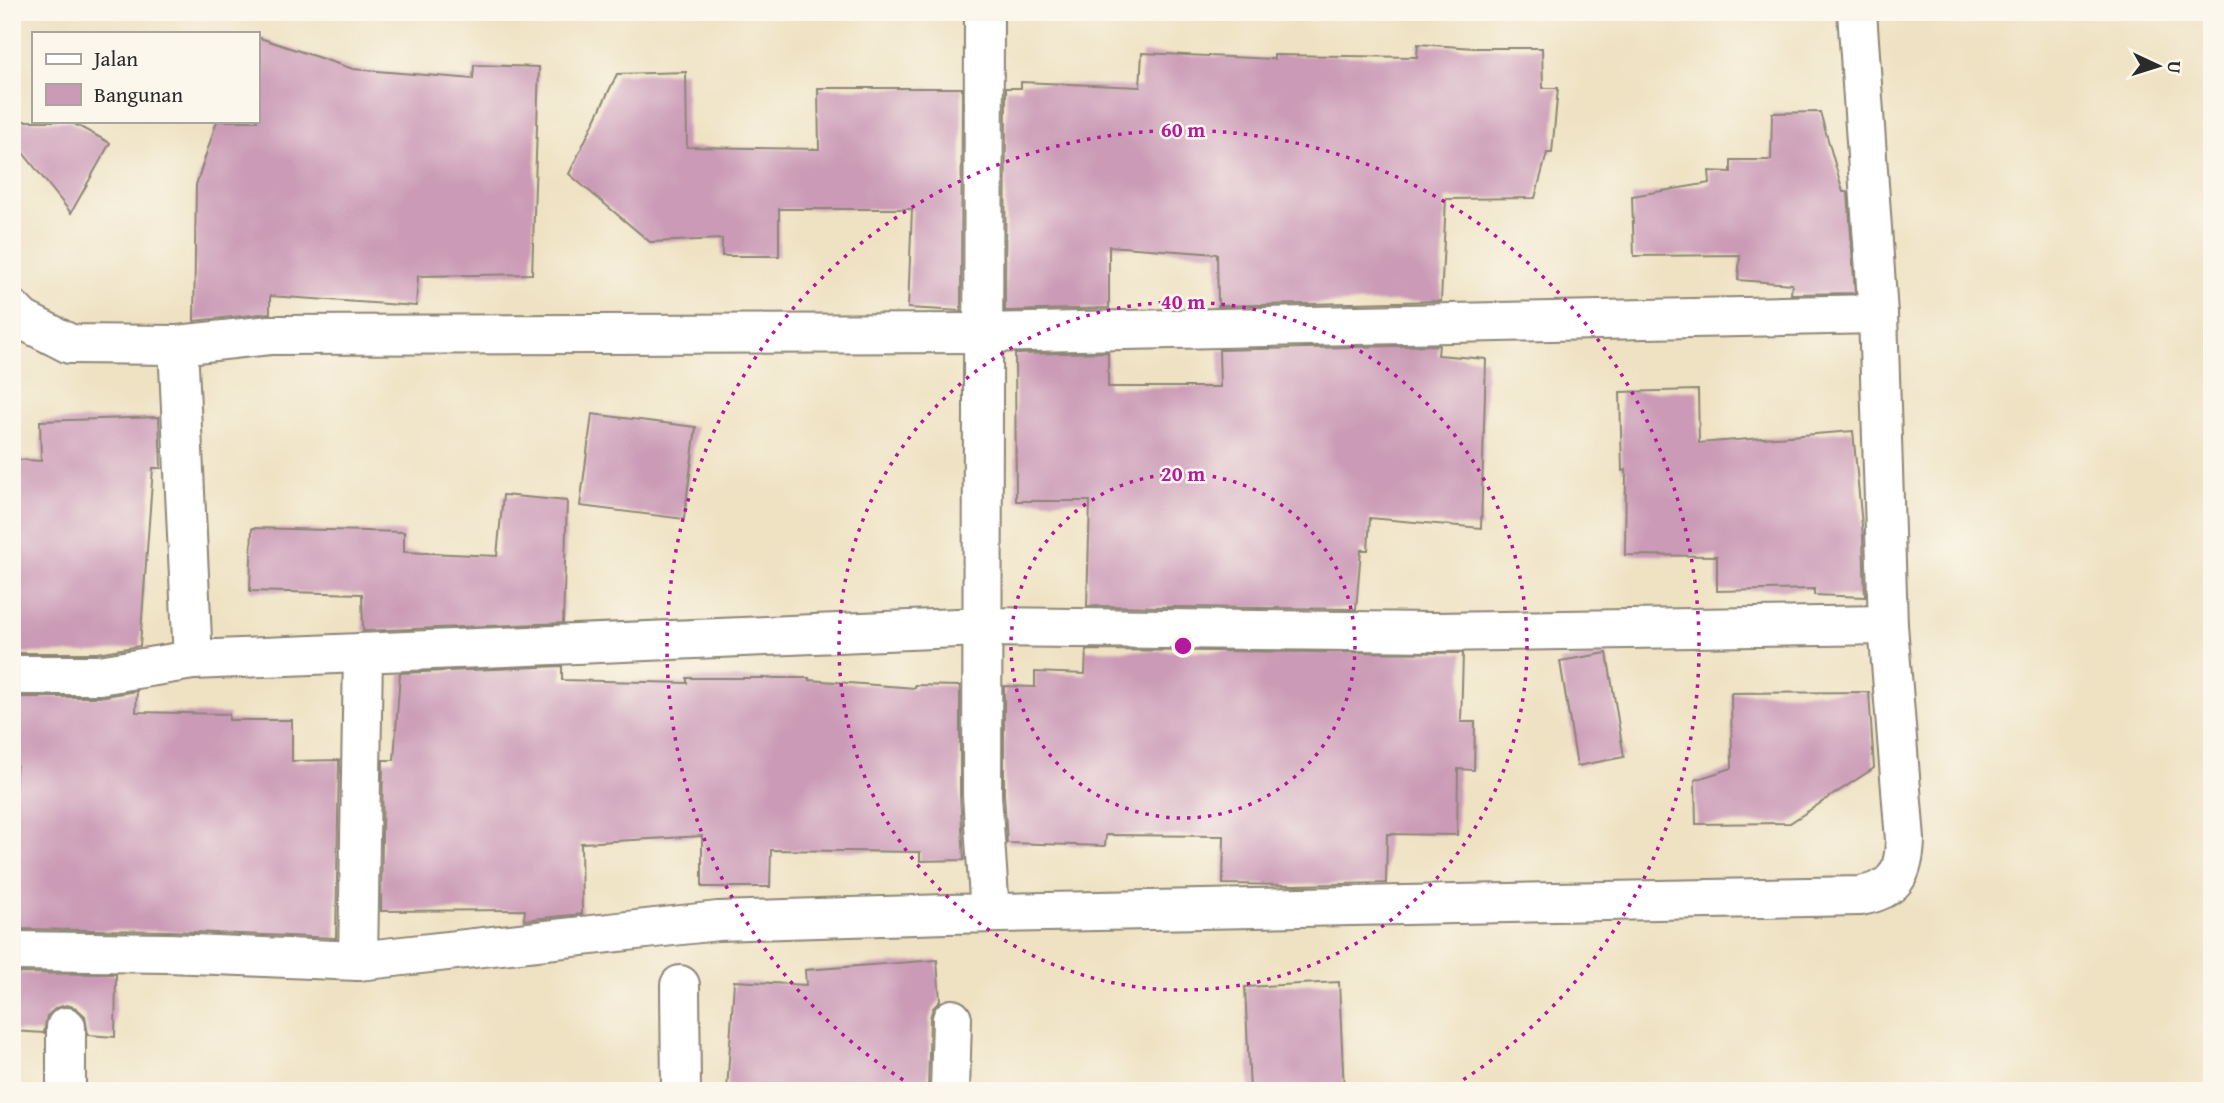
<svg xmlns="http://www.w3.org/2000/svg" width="2224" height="1103" font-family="'Gentium Book Plus',serif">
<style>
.building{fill:#ca9ab6}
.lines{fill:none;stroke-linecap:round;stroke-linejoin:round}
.minor-casing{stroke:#8d8677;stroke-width:42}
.minor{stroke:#fff;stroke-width:38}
.ring{fill:none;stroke:#b5179e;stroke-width:3.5;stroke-dasharray:3.5 7}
.centre{fill:#b5179e;stroke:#fbf7ec;stroke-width:3.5}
.ring-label{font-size:21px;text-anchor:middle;font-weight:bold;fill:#b5179e;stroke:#fbf7ec;stroke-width:5;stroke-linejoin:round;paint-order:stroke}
</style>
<rect width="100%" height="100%" fill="#fbf7ec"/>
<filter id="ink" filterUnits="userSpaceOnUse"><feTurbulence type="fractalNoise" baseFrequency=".0143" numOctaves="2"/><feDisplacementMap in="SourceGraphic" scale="14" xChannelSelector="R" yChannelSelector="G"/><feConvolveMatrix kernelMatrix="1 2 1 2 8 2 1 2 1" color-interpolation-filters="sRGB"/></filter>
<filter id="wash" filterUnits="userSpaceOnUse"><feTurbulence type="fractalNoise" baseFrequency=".00686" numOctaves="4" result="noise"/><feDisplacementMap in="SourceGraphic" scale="28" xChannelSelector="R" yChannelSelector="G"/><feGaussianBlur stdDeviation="1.57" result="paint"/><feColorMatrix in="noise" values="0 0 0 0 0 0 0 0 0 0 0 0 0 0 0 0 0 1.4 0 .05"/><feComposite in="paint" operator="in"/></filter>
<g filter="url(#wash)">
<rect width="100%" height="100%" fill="#efe2c3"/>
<g id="blocks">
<g class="building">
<polygon points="257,37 353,69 473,79 474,65 539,67 532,274 418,276 416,306 270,296 270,313 194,321 196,185 217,121 257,121"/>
<polygon points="1418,44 1474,48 1542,48 1543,88 1558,88 1552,153 1547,153 1535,198 1446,199 1441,301 1218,306 1217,254 1109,246 1109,308 1005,311 1006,88 1021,88 1021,82 1140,87 1142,53 1274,59 1274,55 1417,57"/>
<polygon points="686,72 687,147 819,149 818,88 962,88 961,311 908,308 912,209 779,209 779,256 722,256 722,239 650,242 569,174 617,74"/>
<polygon points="1820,112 1843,192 1848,192 1855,293 1791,294 1792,284 1738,280 1740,255 1634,256 1632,196 1710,183 1709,171 1731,172 1731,160 1771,160 1772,113"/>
<polygon points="12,121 69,121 110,143 71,213 12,139"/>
<polygon points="1439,345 1438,355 1486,359 1481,528 1370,518 1368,550 1361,550 1356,609 1087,606 1090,501 1016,501 1015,354 1108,352 1108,387 1220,387 1219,350"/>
<polygon points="1698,390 1699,443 1853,431 1863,536 1865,597 1814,595 1814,589 1717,591 1717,556 1625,555 1626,470 1622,471 1620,392"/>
<polygon points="592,414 696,427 684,519 580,506"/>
<polygon points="159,417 161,468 153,468 140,646 97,653 12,653 12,459 41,461 40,421"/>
<polygon points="503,495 567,501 563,623 363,631 362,594 250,591 252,528 404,532 404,552 497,556"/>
<polygon points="1086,650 1463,653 1461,722 1475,722 1474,770 1458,769 1457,835 1387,834 1386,883 1295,885 1223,884 1224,836 1106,835 1105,846 1007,843 1004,794 1004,686 1035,687 1035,672 1085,674"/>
<polygon points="1607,653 1624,757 1577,766 1560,661"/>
<polygon points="562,666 562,680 687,683 687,678 809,678 809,680 915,688 915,685 960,686 960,795 964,860 920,861 920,852 771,850 770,887 702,887 702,836 581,843 582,914 524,920 525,910 381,911 383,760 394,760 400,673"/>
<polygon points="137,691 136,712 229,714 229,720 292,720 292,761 339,760 336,938 169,931 12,929 12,847 19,721 12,721 12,697 99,697"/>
<polygon points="1869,692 1874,768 1790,823 1696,824 1695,780 1732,768 1731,693"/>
<polygon points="937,960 940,1001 933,1008 930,1018 928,1091 727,1091 734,981 806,985 805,970"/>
<polygon points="12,973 116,974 115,1037 88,1035 85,1016 76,1008 67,1005 56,1008 47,1016 44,1033 12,1031"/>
<polygon points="1339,982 1344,1091 1250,1091 1245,987"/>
</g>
</g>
</g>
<g filter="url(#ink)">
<use href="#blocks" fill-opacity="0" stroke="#8d8677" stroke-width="2"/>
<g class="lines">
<g class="minor-casing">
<g id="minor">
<polyline points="984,12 982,795 990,913"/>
<polyline points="12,309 23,320 70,344 178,345 270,335 984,333 1878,314"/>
<polyline points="178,345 193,660"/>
<polyline points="12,675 99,675 193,660 981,627 1435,632 1888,625"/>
<path d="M12 951 169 953 358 961 718 921 947 914 1860 896C1895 890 1904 874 1905 840L1888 625 1878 314 1857 12"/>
<polyline points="358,961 363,653"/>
<polyline points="680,985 681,1091"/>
<polyline points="66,1027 66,1091"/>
<polyline points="950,1091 952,1019"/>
</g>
</g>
<use href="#minor" class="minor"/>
</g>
</g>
<g class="ring">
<circle cx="1183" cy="646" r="172"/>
<circle cx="1183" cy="646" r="344"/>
<path d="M921 1091A516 516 0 1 1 1445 1091"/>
</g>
<circle cx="1183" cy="646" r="10" class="centre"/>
<g class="ring-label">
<text x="1183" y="137">60 m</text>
<text x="1183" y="309">40 m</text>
<text x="1183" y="481">20 m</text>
</g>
<rect width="2224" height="1103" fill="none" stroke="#fbf7ec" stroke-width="42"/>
<rect x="32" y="32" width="228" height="91" fill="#fbf7ec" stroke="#a8a59f" stroke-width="2"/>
<rect x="46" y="54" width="35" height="10" fill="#ffffff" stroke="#a8a59f" stroke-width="2"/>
<text x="94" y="66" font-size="21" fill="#2b2b2b">Jalan</text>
<rect x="46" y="84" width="35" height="21" fill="#ca9ab6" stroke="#a8a59f" stroke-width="2"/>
<text x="94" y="102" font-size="21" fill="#2b2b2b">Bangunan</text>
<g transform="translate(2158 66) rotate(94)" stroke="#fbf7ec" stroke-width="5" paint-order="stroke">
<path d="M0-5L12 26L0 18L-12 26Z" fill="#2b2b2b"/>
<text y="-10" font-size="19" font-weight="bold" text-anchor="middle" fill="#2b2b2b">U</text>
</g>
</svg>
